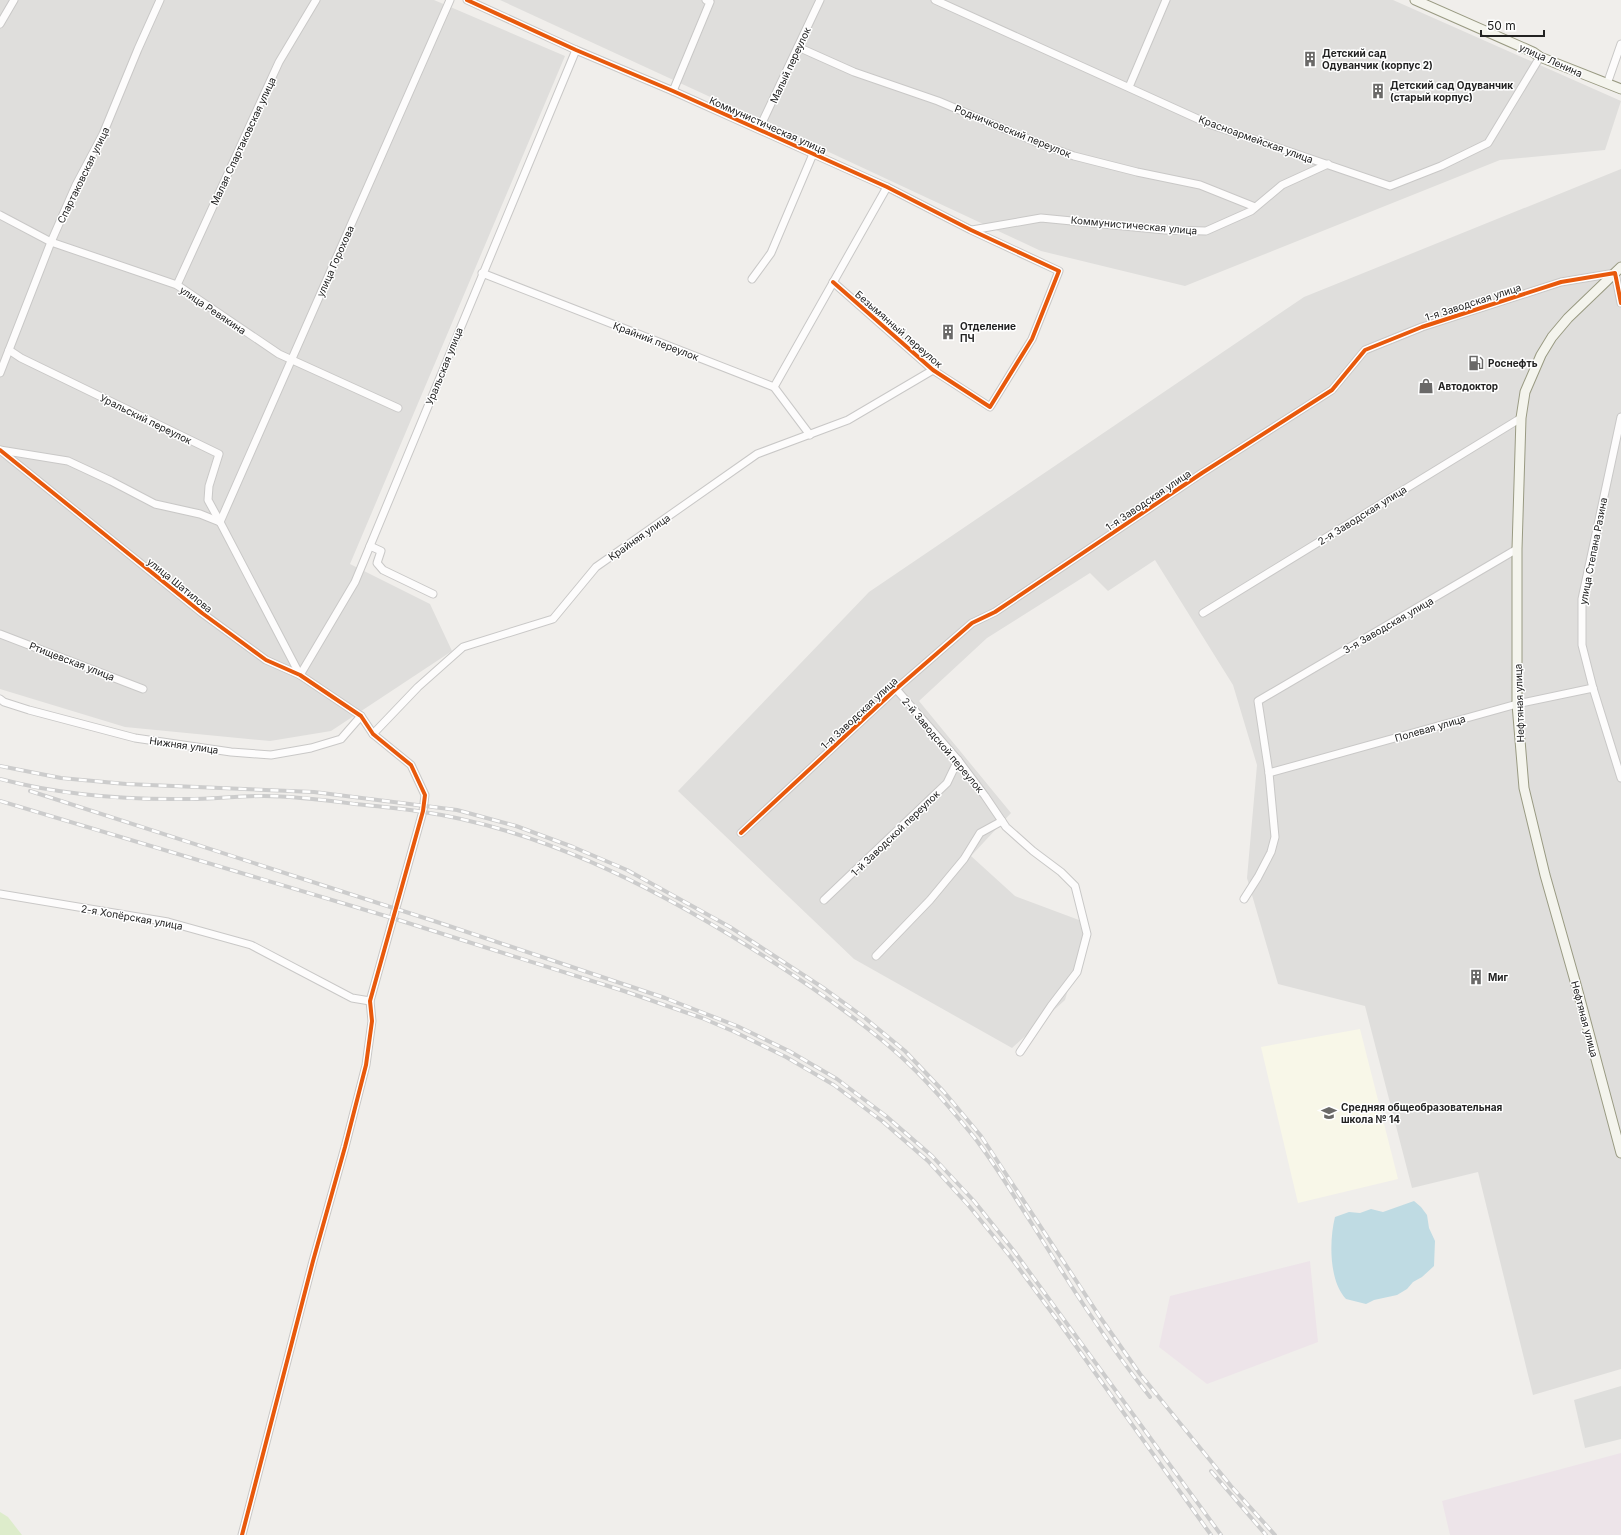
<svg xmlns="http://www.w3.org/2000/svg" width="1621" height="1535" font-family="Inter,sans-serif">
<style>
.residential{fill:#dfdedc}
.industrial{fill:#ede4e9}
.education{fill:#f8f7e8}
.religious{fill:#dededc}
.grass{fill:#ddeccb}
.water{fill:#bfdbe3}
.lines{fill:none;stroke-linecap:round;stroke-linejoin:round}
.street-casing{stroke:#c9c8c7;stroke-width:9}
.secondary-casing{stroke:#999a82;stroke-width:11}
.street{stroke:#fdfcfc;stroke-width:7}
.secondary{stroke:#f4f4ed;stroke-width:9}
.rail-casing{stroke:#ccc;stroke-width:4}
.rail{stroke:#fff;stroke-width:2.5;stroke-dasharray:8;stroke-linecap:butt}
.cycleway-casing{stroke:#fff;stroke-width:6}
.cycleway{stroke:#e8590c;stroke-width:4}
.labels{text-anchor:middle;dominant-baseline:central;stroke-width:3;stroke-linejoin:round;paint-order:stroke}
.poi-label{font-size:10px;font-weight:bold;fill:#222;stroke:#fff;text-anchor:start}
.street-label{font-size:10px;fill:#222;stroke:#fff}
</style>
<rect width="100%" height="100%" fill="#f0eeeb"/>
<g class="residential">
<polygon points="0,0 434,0 565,56 350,564 430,604 452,651 331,731 270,741 125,727 0,689"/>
<polygon points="500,0 1393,0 1621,101 1605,150 1500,160 1185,286 1041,251 786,132"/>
<polygon points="1621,169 1621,1369 1533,1395 1478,1172 1412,1188 1365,1006 1278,984 1247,878 1257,765 1233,685 1155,560 1108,591 1090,573 987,638 919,701 1011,813 971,856 1015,896 1087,923 1065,1000 1012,1048 854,959 678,791 869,592 1304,297"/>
</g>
<g class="industrial">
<polygon points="1310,1261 1318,1342 1207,1384 1159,1347 1170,1296"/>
<polygon points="1621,1453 1621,1535 1450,1535 1442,1501"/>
</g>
<polygon class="education" points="1360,1029 1398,1179 1298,1203 1261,1047"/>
<polygon class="religious" points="1621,1386 1621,1439 1585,1448 1574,1400"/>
<polygon class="grass" points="0,1512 8,1517 22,1535 0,1535"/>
<path class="water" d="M1414 1201 1421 1207 1427 1215 1429 1228 1435 1241 1434 1266 1422 1277 1413 1282 1407 1289 1397 1295 1374 1300 1366 1304 1346 1299C1329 1281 1329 1241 1335 1217L1349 1212 1360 1213 1371 1209 1383 1212Z"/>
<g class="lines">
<g class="street-casing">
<g id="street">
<polyline points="467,0 576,50 673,91 887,187 971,230 1059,271 1032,339 990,407 933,370 833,282"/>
<polyline points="935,0 1209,124 1390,186 1441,166 1488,143 1540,57"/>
<polyline points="0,24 14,0"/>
<polyline points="798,47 854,72 938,101 1043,145 1074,156 1137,172 1200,185 1255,207"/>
<polyline points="1607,84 1621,44"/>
<polyline points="1129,87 1166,0"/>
<polyline points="673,91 710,2 706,0"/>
<polyline points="759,129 820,0"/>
<polyline points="0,215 51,242 177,285 279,354 398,408"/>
<polyline points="972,230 1041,218 1165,230 1206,231 1251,211 1282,185 1328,164"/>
<polyline points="482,273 774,387 810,435"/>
<polyline points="752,279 771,253 813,154"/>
<polyline points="177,285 279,62 316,0"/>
<polyline points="9,350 21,358 219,454 209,486 208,500 220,522"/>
<polyline points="0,373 51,242 76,185 103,134 138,49 160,0"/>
<polyline points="774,387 887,187"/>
<polyline points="1621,417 1582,599 1582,645 1593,688 1621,778"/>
<polyline points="0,450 202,613 266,660 300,675 361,716 373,734 411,765 425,795 423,811 370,1001 372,1021 366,1065 345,1147 313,1261 242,1535"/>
<polyline points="0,450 68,461 111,481 155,504 200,514 220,522 300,675"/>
<polyline points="220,522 450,0"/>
<polyline points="370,546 381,551 377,563 383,570 433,594"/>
<polyline points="1203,613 1521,418"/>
<polyline points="0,634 143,689"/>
<polyline points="300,675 355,582 576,50"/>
<polyline points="896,689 958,760 985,796 1006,827 1033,851 1061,872 1075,886 1087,934 1077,972 1051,1006 1020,1052"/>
<polyline points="0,699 4,702 29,710 135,738 231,752 271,755 311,748 341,739 361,716"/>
<polyline points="373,734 418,687 463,647 553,619 596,567 757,454 848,420 933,370"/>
<polyline points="1269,773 1517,704 1593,688"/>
<polyline points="741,833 896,689 972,623 995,612 1202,473 1332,390 1365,350 1422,327 1561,282 1615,273 1621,303"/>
<polyline points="0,894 168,922 251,945 352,998 370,1001"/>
<polyline points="1244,899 1258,877 1271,852 1275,837 1269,773 1258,701 1517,549"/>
<polyline points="824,900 947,783 958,760"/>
<polyline points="876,956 930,900 964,859 980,833 1002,821"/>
</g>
</g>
<g class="secondary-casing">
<g id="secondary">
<polyline points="1415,0 1533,52 1540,57 1621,89"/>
<polyline points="1621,267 1568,318 1552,337 1541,355 1525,392 1521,418 1517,549 1517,704 1524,788 1545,875 1577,988 1621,1153"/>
</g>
</g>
<use href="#street" class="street"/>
<use href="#secondary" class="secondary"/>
<g class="rail-casing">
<g id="rail">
<polyline points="0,766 61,778 126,784 314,792 457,810 516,826 573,847 627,870 730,927 825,989 865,1018 905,1051 944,1092 981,1136 1100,1317 1140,1374 1231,1486 1275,1535"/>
<path d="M0 779C61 795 124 800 187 799 213 799 238 796 264 796 294 796 324 800 355 804 375 806 396 808 417 811 538 828 648 884 751 948 802 980 853 1014 898 1054 926 1079 950 1108 974 1137 995 1164 1013 1195 1032 1224 1069 1283 1106 1342 1150 1397"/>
<polyline points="30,791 437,922 665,998 737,1026 789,1051 837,1079 886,1116 932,1156 974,1201 1014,1251 1221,1535"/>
<polyline points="0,801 389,917 624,991 702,1018 735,1032 786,1057 834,1085 882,1121 928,1161 969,1206 1009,1255 1058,1321 1211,1535"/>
<polyline points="1211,1471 1266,1535"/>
</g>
</g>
<use href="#rail" class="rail"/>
<g class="cycleway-casing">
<g id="cycleway">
<polyline points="467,0 576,50 673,91 887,187 971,230 1059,271 1032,339 990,407 933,370 833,282"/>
<polyline points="0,450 202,613 266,660 300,675 361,716 373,734 411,765 425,795 423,811 370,1001 372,1021 366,1065 345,1147 313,1261 242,1535"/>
<polyline points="741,833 896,689 972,623 995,612 1202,473 1332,390 1365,350 1422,327 1561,282 1615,273 1621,303"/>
</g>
</g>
<use href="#cycleway" class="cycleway"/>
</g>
<defs>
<g id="building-bare" transform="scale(1.2)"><path d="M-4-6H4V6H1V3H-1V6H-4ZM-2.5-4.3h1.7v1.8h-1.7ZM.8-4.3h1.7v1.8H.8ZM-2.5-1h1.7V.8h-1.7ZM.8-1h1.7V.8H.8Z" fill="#6a6968" stroke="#fff" stroke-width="2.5" paint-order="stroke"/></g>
<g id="fuel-bare" transform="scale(1.2)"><path d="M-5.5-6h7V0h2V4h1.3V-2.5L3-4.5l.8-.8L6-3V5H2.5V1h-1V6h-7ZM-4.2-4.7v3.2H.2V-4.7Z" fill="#6a6968" stroke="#fff" stroke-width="2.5" paint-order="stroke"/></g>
<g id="shop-bare" transform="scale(1.2)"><path d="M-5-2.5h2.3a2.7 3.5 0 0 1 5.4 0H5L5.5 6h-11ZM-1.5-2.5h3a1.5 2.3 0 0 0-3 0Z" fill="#6a6968" stroke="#fff" stroke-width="2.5" paint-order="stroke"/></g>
<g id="school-bare" transform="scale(1.2)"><path d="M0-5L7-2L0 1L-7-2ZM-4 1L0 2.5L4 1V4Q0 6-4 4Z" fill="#6a6968" stroke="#fff" stroke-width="2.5" paint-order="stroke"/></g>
</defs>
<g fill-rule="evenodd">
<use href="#building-bare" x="1310" y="59"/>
<use href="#building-bare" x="1378" y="91"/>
<use href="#building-bare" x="948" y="332"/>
<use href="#fuel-bare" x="1476" y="363"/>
<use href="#shop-bare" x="1426" y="386"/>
<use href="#building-bare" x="1476" y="977"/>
<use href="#school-bare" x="1329" y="1113"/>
</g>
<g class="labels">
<g class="poi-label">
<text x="1322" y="53">Детский сад<tspan x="1322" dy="12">Одуванчик (корпус 2)</tspan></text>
<text x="1390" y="85">Детский сад Одуванчик<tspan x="1390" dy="12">(старый корпус)</tspan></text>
<text x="960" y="326">Отделение<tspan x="960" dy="12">ПЧ</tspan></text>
<text x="1488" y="363">Роснефть</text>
<text x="1438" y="386">Автодоктор</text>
<text x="1488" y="977">Миг</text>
<text x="1341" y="1107">Средняя общеобразовательная<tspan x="1341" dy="12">школа № 14</tspan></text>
</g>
<g class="street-label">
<text transform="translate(1551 60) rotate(24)">улица Ленина</text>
<text transform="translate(790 65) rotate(-65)">Малый переулок</text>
<text transform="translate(768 125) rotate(24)">Коммунистическая улица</text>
<text transform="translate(1013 131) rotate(22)">Родничковский переулок</text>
<text transform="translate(1256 139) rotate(20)">Красноармейская улица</text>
<text transform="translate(243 141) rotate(-65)">Малая Спартаковская улица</text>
<text transform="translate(83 175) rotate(-64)">Спартаковская улица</text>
<text transform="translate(1134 225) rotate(5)">Коммунистическая улица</text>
<text transform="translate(335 261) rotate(-66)">улица Горохова</text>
<text transform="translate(1473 302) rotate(-18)">1-я Заводская улица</text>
<text transform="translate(213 310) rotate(34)">улица Ревякина</text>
<text transform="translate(899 329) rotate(41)">Безымянный переулок</text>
<text transform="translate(656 341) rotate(21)">Крайний переулок</text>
<text transform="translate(444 366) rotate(-68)">Уральская улица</text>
<text transform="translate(146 419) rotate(26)">Уральский переулок</text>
<text transform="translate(1148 500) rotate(-34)">1-я Заводская улица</text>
<text transform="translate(1362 515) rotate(-32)">2-я Заводская улица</text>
<text transform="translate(639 537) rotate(-35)">Крайняя улица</text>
<text transform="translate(1593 551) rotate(-79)">улица Степана Разина</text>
<text transform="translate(180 585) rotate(39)">улица Шатилова</text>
<text transform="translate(1388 625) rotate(-30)">3-я Заводская улица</text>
<text transform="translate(72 661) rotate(21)">Ртищевская улица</text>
<text transform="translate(1519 703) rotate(-92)">Нефтяная улица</text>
<text transform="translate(859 713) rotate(-43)">1-я Заводская улица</text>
<text transform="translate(1430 728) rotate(-16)">Полевая улица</text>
<text transform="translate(184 745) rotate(8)">Нижняя улица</text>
<text transform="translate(943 745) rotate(50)">2-й Заводской переулок</text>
<text transform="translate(895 833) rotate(-44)">1-й Заводской переулок</text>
<text transform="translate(132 917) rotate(10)">2-я Хопёрская улица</text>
<text transform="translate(1585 1019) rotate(75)">Нефтяная улица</text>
</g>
</g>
<path d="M1481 30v6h63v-6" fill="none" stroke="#222222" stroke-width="2"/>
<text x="1487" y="30" font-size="12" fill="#222222" stroke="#ffffff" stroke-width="3" paint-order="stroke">50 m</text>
</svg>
